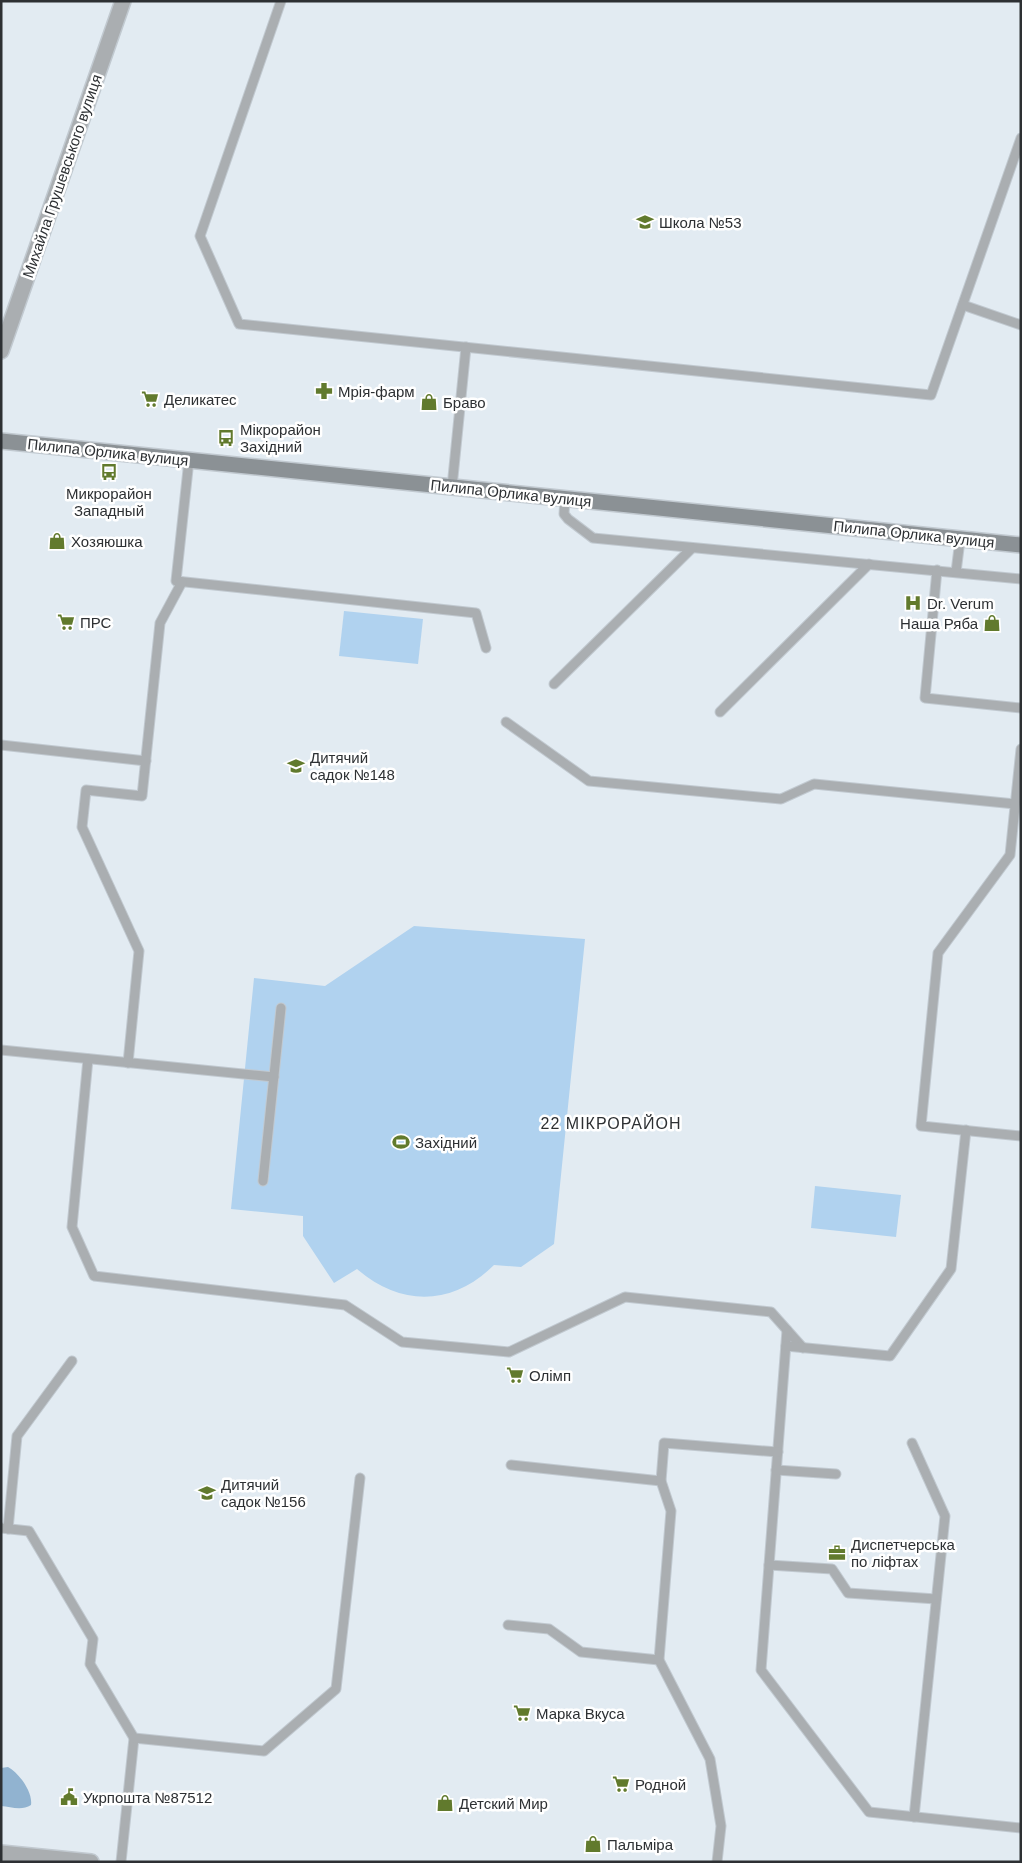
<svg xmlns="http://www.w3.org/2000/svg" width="1022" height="1863" font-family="Helvetica,sans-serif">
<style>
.green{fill:#b0d2ef}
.forest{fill:#91b3d0}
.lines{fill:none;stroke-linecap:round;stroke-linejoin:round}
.lane-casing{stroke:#c1c9d0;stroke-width:11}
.street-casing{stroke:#c1c9d0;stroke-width:18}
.secondary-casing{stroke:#c1c9d0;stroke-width:18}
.lane{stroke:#aaaeb1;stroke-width:9}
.street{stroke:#aaaeb1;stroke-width:15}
.secondary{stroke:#8b9195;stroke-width:15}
.labels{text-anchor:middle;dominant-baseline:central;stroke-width:5;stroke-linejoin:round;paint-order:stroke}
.street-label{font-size:15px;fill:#2d3033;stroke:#fff}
.poi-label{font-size:15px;fill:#2d3033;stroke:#fff;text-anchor:start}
.neighbourhood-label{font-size:16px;letter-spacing:1px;fill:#2d3033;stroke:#fff}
</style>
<rect width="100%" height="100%" fill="#e2ebf2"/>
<g class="green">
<polygon points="344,611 423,619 418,664 339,656"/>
<path d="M414 926 585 939 554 1244 521 1267 494 1265C453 1306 401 1307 357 1269L334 1283 303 1236V1216L231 1209 254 978 325 986Z"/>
<polygon points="815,1186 901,1195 896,1237 811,1228"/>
</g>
<path class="forest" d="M8 1767C19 1773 33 1792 31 1805 22 1811 11 1807 1 1806V1768Z"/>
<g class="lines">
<g class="lane-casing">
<g id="lane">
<polyline points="281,1 200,236 239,324 931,395 1021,138"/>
<polyline points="963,305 1021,325"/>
<polyline points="189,460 176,581 476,613 486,648"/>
<polyline points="452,487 466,347"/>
<polyline points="565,499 564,514 568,519 593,538 1021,579"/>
<polyline points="937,570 925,698 1021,708"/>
<polyline points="956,572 960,540"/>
<polyline points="554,684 692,548"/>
<polyline points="720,712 869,564"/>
<polyline points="506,722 589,781 781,799 814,784 1015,804"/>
<polyline points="1,745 146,761"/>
<polyline points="1021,749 1010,855 938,953 921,1126 1021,1136"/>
<polyline points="1,1050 274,1077"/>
<polyline points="88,1059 72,1227 94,1276 345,1305 402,1342 509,1352 625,1297 771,1312 803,1348"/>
<polyline points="128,1063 139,951 82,827 86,790 142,796 160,623 182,582"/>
<polyline points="263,1181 281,1008"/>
<polyline points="787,1330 761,1670 869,1812 1021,1828"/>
<polyline points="786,1346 890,1356 951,1269 966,1130"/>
<polyline points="912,1443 945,1516 914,1817"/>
<polyline points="511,1465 661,1481"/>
<polyline points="776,1470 836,1474"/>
<polyline points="1,1528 29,1531 93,1639 90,1664 134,1738 121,1862"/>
<polyline points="8,1529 17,1436 72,1361"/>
<polyline points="769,1565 832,1569 848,1593 936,1599"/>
<polyline points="508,1625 549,1629 581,1652 659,1660"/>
<polyline points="134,1738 264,1751 336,1689 360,1478"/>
<polyline points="717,1862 721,1826 710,1759 659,1660 671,1511 661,1481 664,1443 778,1452"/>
</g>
</g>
<g class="street-casing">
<g id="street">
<polyline points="1,351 123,1"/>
<polyline points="1,1853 91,1862"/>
</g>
</g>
<g class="secondary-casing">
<polyline id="secondary" points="1,441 1021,545"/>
</g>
<use href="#lane" class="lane"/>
<use href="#street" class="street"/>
<use href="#secondary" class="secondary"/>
</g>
<defs>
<g id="school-bare" transform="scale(1.35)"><path d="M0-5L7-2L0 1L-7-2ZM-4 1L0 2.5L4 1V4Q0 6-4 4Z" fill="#617a2d" stroke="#fff" stroke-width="2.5" paint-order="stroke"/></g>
<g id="pharmacy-bare" transform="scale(1.35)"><path d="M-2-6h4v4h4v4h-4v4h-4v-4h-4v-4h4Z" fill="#617a2d" stroke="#fff" stroke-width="2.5" paint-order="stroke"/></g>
<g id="supermarket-bare" transform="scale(1.35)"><path d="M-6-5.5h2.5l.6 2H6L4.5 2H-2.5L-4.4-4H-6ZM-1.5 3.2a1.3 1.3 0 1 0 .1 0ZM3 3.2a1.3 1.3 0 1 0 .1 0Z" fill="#617a2d" stroke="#fff" stroke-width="2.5" paint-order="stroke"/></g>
<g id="shop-bare" transform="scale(1.35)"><path d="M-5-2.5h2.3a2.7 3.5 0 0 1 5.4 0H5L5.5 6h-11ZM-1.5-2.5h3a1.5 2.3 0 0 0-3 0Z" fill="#617a2d" stroke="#fff" stroke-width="2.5" paint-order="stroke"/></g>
<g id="bus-bare" transform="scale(1.35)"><path d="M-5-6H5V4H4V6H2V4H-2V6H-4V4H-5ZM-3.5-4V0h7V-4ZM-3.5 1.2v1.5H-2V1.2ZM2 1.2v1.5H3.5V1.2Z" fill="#617a2d" stroke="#fff" stroke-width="2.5" paint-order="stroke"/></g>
<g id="hospital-bare" transform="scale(1.35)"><path d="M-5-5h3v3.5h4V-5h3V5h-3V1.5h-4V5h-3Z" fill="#617a2d" stroke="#fff" stroke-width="2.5" paint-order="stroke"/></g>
<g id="stadium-bare" transform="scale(1.35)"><path d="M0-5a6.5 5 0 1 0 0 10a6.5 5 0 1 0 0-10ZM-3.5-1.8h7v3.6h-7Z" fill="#617a2d" stroke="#fff" stroke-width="2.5" paint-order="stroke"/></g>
<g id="office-bare" transform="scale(1.35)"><path d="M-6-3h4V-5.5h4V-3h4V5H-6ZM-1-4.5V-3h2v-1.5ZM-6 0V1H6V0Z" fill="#617a2d" stroke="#fff" stroke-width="2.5" paint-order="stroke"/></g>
<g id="civic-bare" transform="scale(1.35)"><path d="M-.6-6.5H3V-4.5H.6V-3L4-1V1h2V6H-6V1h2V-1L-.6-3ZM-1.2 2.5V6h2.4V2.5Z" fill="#617a2d" stroke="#fff" stroke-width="2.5" paint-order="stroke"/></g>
</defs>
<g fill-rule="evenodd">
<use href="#school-bare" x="645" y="222"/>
<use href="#pharmacy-bare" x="324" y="391"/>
<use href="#supermarket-bare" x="150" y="399"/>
<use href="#shop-bare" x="429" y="402"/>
<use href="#bus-bare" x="226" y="438"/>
<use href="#bus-bare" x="109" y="472"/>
<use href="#shop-bare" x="57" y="541"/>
<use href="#hospital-bare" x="913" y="603"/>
<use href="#supermarket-bare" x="66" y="622"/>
<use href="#shop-bare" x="992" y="623"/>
<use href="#school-bare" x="296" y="766"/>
<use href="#stadium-bare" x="401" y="1142"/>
<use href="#supermarket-bare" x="515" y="1375"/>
<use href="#school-bare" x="207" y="1493"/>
<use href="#office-bare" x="837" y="1553"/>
<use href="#supermarket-bare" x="522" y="1713"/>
<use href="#supermarket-bare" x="621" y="1784"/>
<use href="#civic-bare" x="69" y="1797"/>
<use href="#shop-bare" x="445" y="1803"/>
<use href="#shop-bare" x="593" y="1844"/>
</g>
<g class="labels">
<g class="street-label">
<text transform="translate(62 176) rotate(-71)">Михайла Грушевського вулиця</text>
<text transform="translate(108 452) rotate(6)">Пилипа Орлика вулиця</text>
<text transform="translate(511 493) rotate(6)">Пилипа Орлика вулиця</text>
<text transform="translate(914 534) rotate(6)">Пилипа Орлика вулиця</text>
</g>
<g class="poi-label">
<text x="659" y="222">Школа №53</text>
<text x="338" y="391">Мрія-фарм</text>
<text x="164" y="399">Деликатес</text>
<text x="443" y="402">Браво</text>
<text x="240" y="429">Мікрорайон<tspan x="240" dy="17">Західний</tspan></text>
<text x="109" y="493" text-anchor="middle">Микрорайон<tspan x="109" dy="17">Западный</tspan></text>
<text x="71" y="541">Хозяюшка</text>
<text x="927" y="603">Dr. Verum</text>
<text x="80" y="622">ПРС</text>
<text x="978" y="623" text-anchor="end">Наша Ряба</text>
<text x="310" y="757">Дитячий<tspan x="310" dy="17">садок №148</tspan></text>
<text x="415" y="1142">Західний</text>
<text x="529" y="1375">Олімп</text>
<text x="221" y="1484">Дитячий<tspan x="221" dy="17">садок №156</tspan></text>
<text x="851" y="1544">Диспетчерська<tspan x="851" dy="17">по ліфтах</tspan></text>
<text x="536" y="1713">Марка Вкуса</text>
<text x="635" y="1784">Родной</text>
<text x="83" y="1797">Укрпошта №87512</text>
<text x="459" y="1803">Детский Мир</text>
<text x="607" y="1844">Пальміра</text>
</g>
<g class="neighbourhood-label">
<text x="611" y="1123">22 МІКРОРАЙОН</text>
</g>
</g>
<rect width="1022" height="1863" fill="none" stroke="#2d3033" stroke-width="5"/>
</svg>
